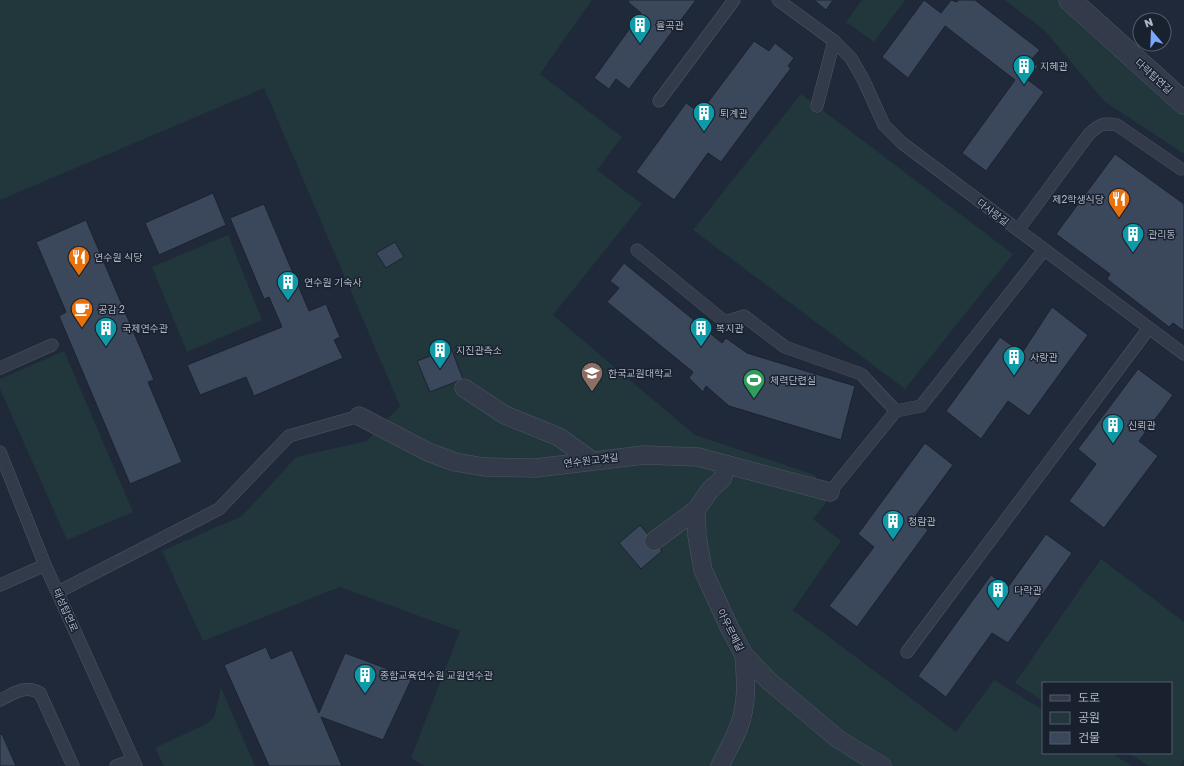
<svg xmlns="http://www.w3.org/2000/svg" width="1184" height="766" font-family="'Golos Text','Noto Sans KR',sans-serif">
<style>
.green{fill:#21373b}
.building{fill:#3b475a;stroke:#1b2331}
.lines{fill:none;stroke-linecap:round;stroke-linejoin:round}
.service-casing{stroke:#4e5665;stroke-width:13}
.pedestrian-casing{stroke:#4e5665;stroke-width:19}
.minor-casing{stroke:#4e5665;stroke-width:23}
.service{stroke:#333b4a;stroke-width:12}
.pedestrian{stroke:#333b4a;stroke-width:18}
.minor{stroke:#333b4a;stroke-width:22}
.labels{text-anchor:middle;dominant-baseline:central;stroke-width:3;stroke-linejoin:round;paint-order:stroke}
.poi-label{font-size:10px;fill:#aeb6c7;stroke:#19212f;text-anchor:start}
.street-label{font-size:10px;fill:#aeb6c7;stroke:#19212f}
</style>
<rect width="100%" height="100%" fill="#1f293a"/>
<g class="green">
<polygon points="0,0 592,0 540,74 622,137 597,170 642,204 553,315 695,435 815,475 826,503 813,519 841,541 793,610 956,732 994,680 1043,710 1043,753 1111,753 1132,766 424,766 411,758 460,631 340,587 203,641 162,551 242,516 296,457 367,441 400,406 264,88 0,200"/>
<polygon points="862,0 905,0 874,42 846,22"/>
<polygon points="1005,0 1061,0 1184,103 1184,154 1104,101 1044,30"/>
<polygon points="801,94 1013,254 905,389 693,230"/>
<polygon points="228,235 262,320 187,352 152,267"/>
<polygon points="64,351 133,512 67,540 0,389 0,379"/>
<polygon points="1101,559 1184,622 1184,759 1180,766 1149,766 1128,753 1171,753 1171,683 1043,683 1043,701 1015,683"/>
<polygon points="221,688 255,766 164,766 155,748 208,723 214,717"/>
</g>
<g class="building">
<polygon points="629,0 696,0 629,89 616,79 609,89 594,78 641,13 628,2"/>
<polygon points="814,0 833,0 826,10"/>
<polygon points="924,0 941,13 951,0 957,2 958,0 975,0 1040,50 1030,61 1038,66 1028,80 1044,92 986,171 962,153 1015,80 945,26 908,78 882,57"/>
<polygon points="754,41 769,51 775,43 794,58 788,66 791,68 721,162 708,153 674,200 636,172 686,103 700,113"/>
<polygon points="1115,154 1184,204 1184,331 1173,323 1169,327 1107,279 1110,274 1056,234"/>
<polygon points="213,193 226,225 159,255 145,223"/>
<polygon points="264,204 309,311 326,304 340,337 334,340 343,358 254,396 246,377 200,395 187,365 282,327 269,297 264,299 230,218"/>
<polygon points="86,220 154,380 148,382 182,462 130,484 59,316 66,312 36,242"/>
<polygon points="395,242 404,257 386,268 376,253"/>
<polygon points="624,263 722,343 726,338 747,353 855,386 841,440 729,406 706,386 703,392 689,378 693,372 607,302 619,288 610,281"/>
<polygon points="1052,307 1088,335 1029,416 1008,401 981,439 946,411 1000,337 1022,353"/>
<polygon points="451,348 463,379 430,392 417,361"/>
<polygon points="1138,369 1173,395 1139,441 1158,456 1104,528 1069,501 1096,464 1078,449"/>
<polygon points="925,443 953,465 914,518 928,530 857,627 829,606 874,547 858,534"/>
<polygon points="640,525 662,551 641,569 619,543"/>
<polygon points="1046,534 1072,553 1008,643 992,633 946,697 918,676 991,575 1008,587"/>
<polygon points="266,647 271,659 292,650 319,713 345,653 412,678 383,740 321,717 342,766 269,766 224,665"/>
<polygon points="0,734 2,734 16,766 0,766"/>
</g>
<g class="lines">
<g class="service-casing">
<g id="service">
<polyline points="778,0 834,41 851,58 863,79 884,125 902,143 1184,354"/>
<polyline points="659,101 734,0"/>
<polyline points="817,106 834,41"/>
<path d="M1018 230 1089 134C1099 125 1103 122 1117 125L1181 169"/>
<polyline points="637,250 725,322 744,316 785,347 861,374 896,411"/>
<polyline points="0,368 52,345"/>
<polyline points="0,452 45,565 136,766"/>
<polyline points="830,492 896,411 921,406 1044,250"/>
<polyline points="0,585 45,565"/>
<polyline points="58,592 219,509 289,436 359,416"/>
<polyline points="907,652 1149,328"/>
<path d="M0 700C13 694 26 684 40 693L73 766"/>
<polyline points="116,766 133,760"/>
</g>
</g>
<g class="pedestrian-casing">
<g id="pedestrian">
<polyline points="464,388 505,415 559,437 591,460"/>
<polyline points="359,416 428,452 455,462 484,467 536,468 644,455 698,457 830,492"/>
<polyline points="727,465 722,479 710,490 696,510 697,536 703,570 729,627 744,655 769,681 838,739 882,766"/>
<polyline points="654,541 696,510"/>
<path d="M720 766C725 754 733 742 738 729 748 705 746 680 744 655"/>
</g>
</g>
<g class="minor-casing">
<polyline id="minor" points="1070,0 1184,103"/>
</g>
<use href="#service" class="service"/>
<use href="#pedestrian" class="pedestrian"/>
<use href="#minor" class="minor"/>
</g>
<defs>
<g id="building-pin" transform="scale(1.15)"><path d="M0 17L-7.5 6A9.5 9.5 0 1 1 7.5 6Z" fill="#0f9aa8" stroke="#19212f"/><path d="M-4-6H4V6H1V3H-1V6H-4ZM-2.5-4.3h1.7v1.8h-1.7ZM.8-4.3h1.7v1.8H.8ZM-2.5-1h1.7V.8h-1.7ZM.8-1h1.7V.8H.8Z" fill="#fff"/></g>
<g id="restaurant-pin" transform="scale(1.15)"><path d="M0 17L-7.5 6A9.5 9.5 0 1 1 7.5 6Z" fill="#e8710a" stroke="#19212f"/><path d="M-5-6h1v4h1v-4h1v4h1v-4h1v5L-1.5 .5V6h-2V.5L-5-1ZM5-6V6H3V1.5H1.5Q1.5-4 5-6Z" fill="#fff"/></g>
<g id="cafe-pin" transform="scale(1.15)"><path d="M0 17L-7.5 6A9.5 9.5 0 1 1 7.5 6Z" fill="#e8710a" stroke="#19212f"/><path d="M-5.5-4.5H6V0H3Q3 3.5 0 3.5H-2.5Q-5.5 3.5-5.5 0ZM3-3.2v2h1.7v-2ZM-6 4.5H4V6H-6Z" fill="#fff"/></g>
<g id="university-pin" transform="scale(1.15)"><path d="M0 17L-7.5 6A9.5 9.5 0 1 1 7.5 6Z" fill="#8d6e63" stroke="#19212f"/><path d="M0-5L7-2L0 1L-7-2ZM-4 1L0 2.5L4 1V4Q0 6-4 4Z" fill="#fff"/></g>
<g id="stadium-pin" transform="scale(1.15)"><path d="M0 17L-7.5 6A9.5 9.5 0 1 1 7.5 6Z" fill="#2e9e5b" stroke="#19212f"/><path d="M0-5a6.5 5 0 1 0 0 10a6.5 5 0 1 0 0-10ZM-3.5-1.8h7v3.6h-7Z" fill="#fff"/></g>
</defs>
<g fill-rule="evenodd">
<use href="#building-pin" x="640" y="25"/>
<use href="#building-pin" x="1024" y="66"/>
<use href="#building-pin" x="704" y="113"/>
<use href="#restaurant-pin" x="1119" y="199"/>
<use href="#building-pin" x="1133" y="234"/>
<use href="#restaurant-pin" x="79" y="257"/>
<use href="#building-pin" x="288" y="282"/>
<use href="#cafe-pin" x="82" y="309"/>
<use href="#building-pin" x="106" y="328"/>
<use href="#building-pin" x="701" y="328"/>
<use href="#building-pin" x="440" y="350"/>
<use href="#building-pin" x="1014" y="357"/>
<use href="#university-pin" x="592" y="373"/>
<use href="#stadium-pin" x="754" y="380"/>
<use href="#building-pin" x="1113" y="425"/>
<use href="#building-pin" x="893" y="521"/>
<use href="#building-pin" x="998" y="590"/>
<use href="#building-pin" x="365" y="675"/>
</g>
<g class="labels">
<g class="poi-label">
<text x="656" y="25">율곡관</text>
<text x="1040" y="66">지혜관</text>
<text x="720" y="113">퇴계관</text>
<text x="1104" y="199" text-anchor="end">제2학생식당</text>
<text x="1148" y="234">관리동</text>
<text x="94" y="257">연수원 식당</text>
<text x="304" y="282">연수원 기숙사</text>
<text x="98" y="309">공감 2</text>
<text x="122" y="328">국제연수관</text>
<text x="716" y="328">복지관</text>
<text x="456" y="350">지진관측소</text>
<text x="1030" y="357">사랑관</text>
<text x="608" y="373">한국교원대학교</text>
<text x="770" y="380">체력단련실</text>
<text x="1128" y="425">신뢰관</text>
<text x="908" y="521">청람관</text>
<text x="1014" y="590">다락관</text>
<text x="380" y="675">종합교육연수원 교원연수관</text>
</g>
<g class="street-label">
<text transform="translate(1154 76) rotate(42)">다락탑연길</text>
<text transform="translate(993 212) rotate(37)">다사랑길</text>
<text transform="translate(591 460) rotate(-7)">연수원고갯길</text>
<text transform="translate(66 610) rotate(66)">태성탑연로</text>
<text transform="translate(731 630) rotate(63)">아우르메길</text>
</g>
</g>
<rect x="1042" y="682" width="130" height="72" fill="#19212f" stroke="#555d6c"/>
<rect x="1050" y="695" width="20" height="6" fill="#333b4a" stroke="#555d6c"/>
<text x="1078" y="702" font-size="12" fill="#aeb6c7">도로</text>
<rect x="1050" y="712" width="20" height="12" fill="#21373b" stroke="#555d6c"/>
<text x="1078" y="722" font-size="12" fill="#aeb6c7">공원</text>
<rect x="1050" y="732" width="20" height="12" fill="#3b475a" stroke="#555d6c"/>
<text x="1078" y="742" font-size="12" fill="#aeb6c7">건물</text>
<g transform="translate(1152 32) rotate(341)"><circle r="19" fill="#19212f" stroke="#555d6c"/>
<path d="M0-3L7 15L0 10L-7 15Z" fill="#7ba7fe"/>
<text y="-6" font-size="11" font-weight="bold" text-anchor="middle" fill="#aeb6c7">N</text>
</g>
</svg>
